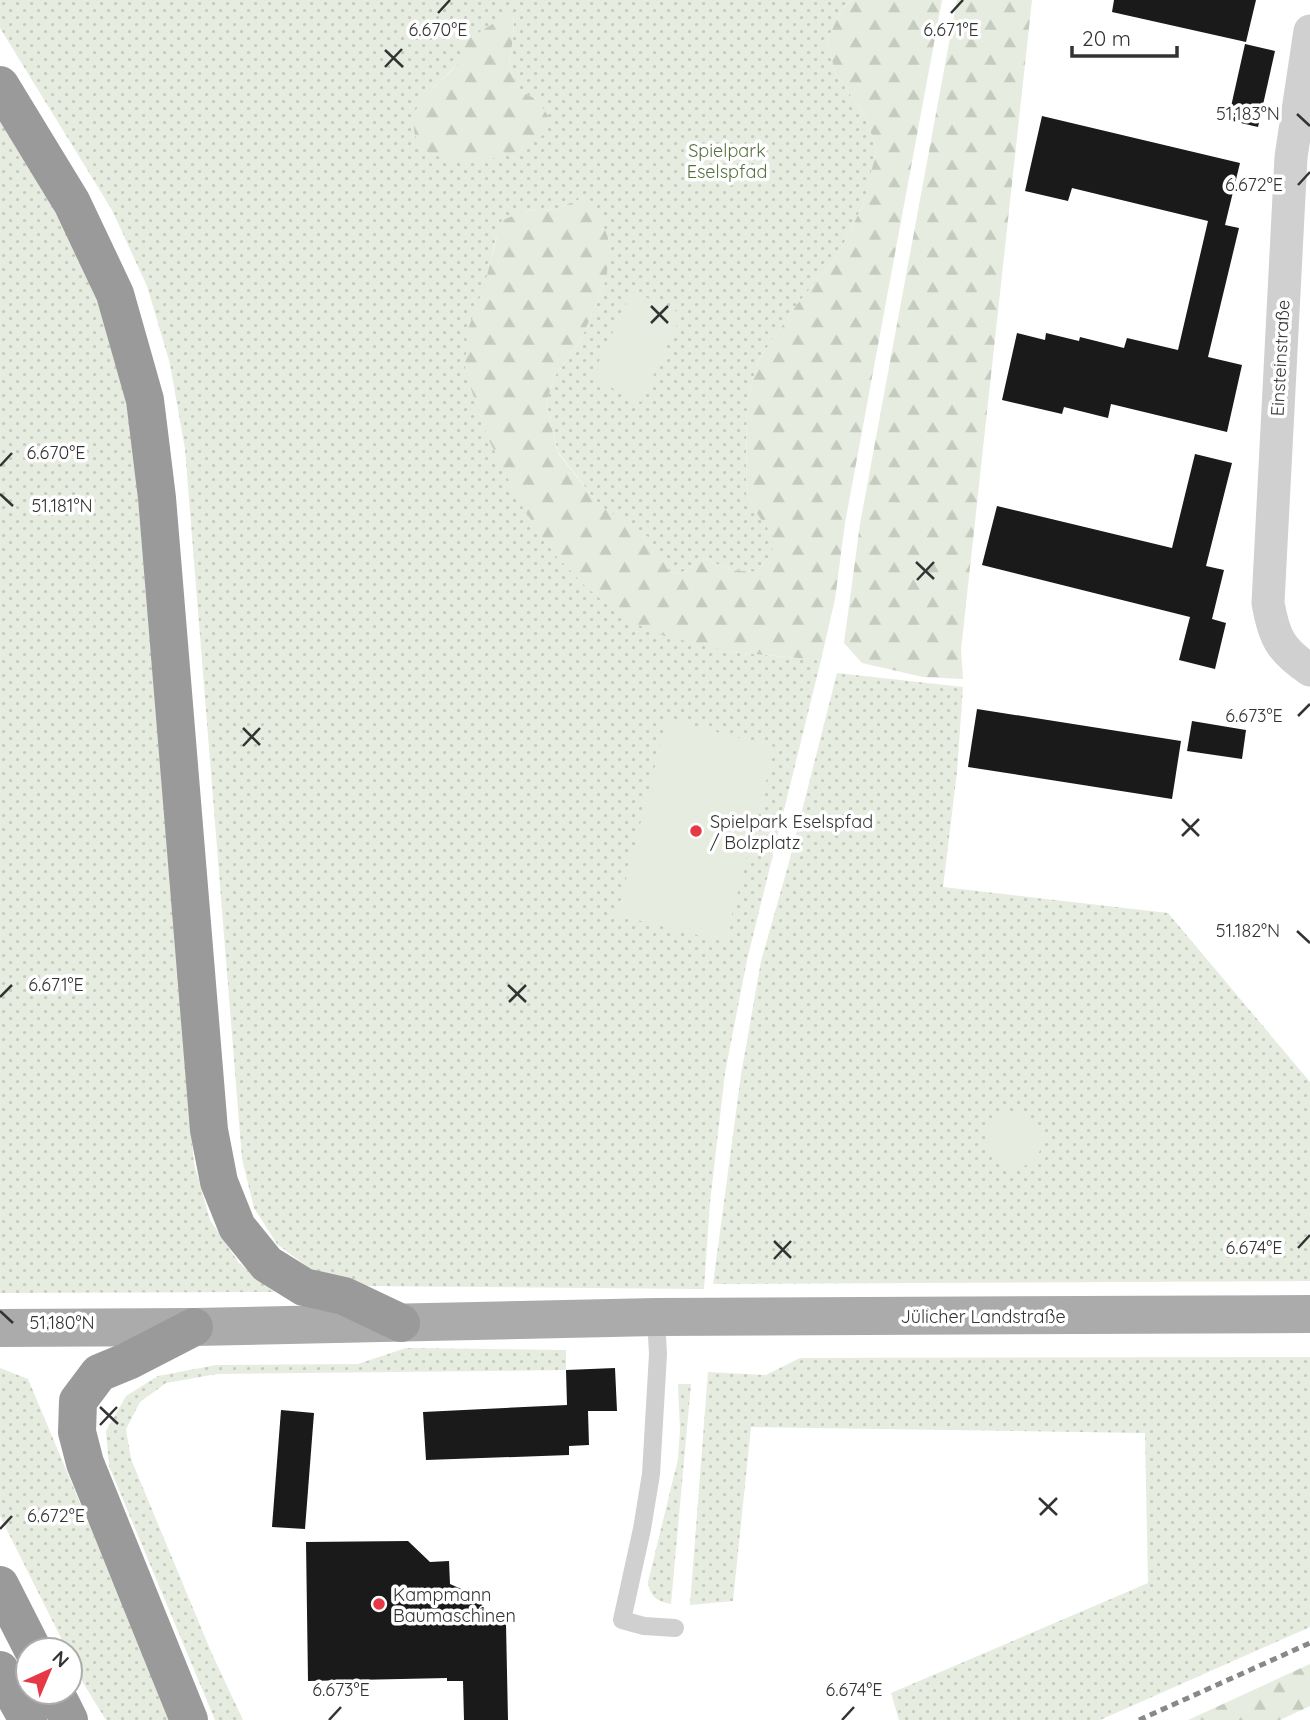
<svg xmlns="http://www.w3.org/2000/svg" width="1310" height="1720" font-family="Quicksand,sans-serif">
<style>
.grass{fill:url(#grass-dots);fill-rule:evenodd}
.forest{fill:url(#forest-firs)}
.garden{fill:#e6ecdf}
.building{fill:#1a1a1a}
.lines{fill:none;stroke-linecap:round;stroke-linejoin:round}
.service{stroke:#d0d0d0;stroke-width:18}
.minor{stroke:#d0d0d0;stroke-width:33}
.primary{stroke:#ababab;stroke-width:38}
.motorway{stroke:#9a9a9a;stroke-width:38}
.rail{stroke:#888;stroke-width:5;stroke-dasharray:7 5;stroke-linecap:butt}
.ticks{fill:none;stroke:#333;stroke-width:2.5}
.poi-dot{fill:#e63946;stroke:#fff;stroke-width:2.5}
.labels{text-anchor:middle;dominant-baseline:central;stroke-width:7;stroke-linejoin:round;paint-order:stroke}
.park-label{font-size:18px;fill:#56703f;stroke:#fff}
.street-label{font-size:18px;fill:#333;stroke:#fff}
.poi-label{font-size:18px;fill:#333;stroke:#fff;text-anchor:start}
.ticks-label{font-size:18px;text-anchor:middle;fill:#333;stroke:#fff;stroke-width:7;stroke-linejoin:round;paint-order:stroke}
</style>
<defs>
<pattern id="grass-dots" width="8" height="8" patternUnits="userSpaceOnUse" patternTransform="scale(1.75)"><rect width="8" height="8" fill="#e6ecdf"/><path d="M2 2h.1M6 6h.1" fill="none" stroke="#c6cbc0" stroke-width="1.8" stroke-linecap="round"/></pattern>
<pattern id="forest-firs" width="22" height="20" patternUnits="userSpaceOnUse" patternTransform="scale(1.75)"><rect width="22" height="20" fill="#e6ecdf"/><path d="M5 1l3.5 6h-7zM16 11l3.5 6h-7z" fill="#c6cbc0"/></pattern>
</defs>
<rect width="100%" height="100%" fill="#fff"/>
<g class="grass">
<path d="M0 0H852L841 10 827 41 835 72 866 118 877 151 863 205 837 257 798 303 759 359 747 400 746 493 758 515 776 539 772 553 757 572 731 570 700 557 690 571 670 573 650 539 599 505 558 452 546 404 555 376 581 340 607 277 585 197 556 209 524 211 496 238 465 371 731 652 821 660 747 960 725 1073 710 1202 704 1289 358 1286 309 1268 277 1244 254 1208 242 1159 185 449 170 364 147 286 112 210 0 28ZM514 12 513 38 509 66 520 91 538 100 419 143 414 129 417 108 434 87 458 64 487 29Z"/>
<polygon points="0,111 96,287 122,371 135,463 194,1164 210,1220 239,1263 275,1292 0,1293"/>
<polygon points="837,673 963,687 957,772 943,887 1168,913 1310,1082 1310,1281 713,1284 741,1075 761,961 788,866"/>
<polygon points="406,1348 566,1350 566,1370 217,1374 166,1383 140,1402 126,1429 131,1459 212,1654 243,1720 215,1720 109,1466 106,1431 126,1396 158,1376 216,1365 358,1364"/>
<polygon points="1310,1357 1310,1627 1100,1720 899,1720 891,1693 1148,1583 1145,1433 751,1427 733,1601 690,1605 708,1372 766,1375 800,1358"/>
<path d="M0 1368 28 1379 171 1720H106C97 1704 70 1666 70 1650H67L0 1516Z"/>
<path d="M678 1384H691L671 1604C657 1601 650 1597 648 1582L678 1459 680 1429Z"/>
</g>
<g class="forest">
<polygon points="852,0 942,0 845,523 835,599 821,660 731,652 665,636 624,619 586,587 554,554 521,505 488,438 465,371 467,332 485,283 501,221 524,211 556,209 585,197 595,203 608,238 607,277 581,340 555,376 546,404 558,453 599,505 650,538 670,573 690,571 700,557 731,570 757,572 772,553 775,539 758,515 746,493 747,400 759,359 798,303 837,257 863,205 871,172 877,151 866,118 835,72 827,41 841,10"/>
<polygon points="957,0 1032,0 961,650 963,679 923,677 862,663 844,643 860,524"/>
<path d="M514 11 513 38 509 66 520 91 538 100 548 116 545 134C532 142 517 153 502 157 467 164 401 166 416 111 420 97 445 78 455 67 462 59 460 45 469 39 483 29 500 20 514 11Z"/>
<polygon points="1310,1664 1310,1706 1280,1720 1188,1720"/>
</g>
<g class="garden">
<polygon points="632,291 682,314 641,402 591,378"/>
<polygon points="667,719 775,747 725,942 617,915"/>
<circle cx="1014" cy="1140" r="28"/>
</g>
<g class="building">
<polygon points="1114,0 1256,0 1246,42 1112,12"/>
<polygon points="1245,44 1275,51 1258,127 1228,120"/>
<polygon points="1042,116 1240,163 1225,225 1239,228 1208,357 1242,365 1227,432 1111,404 1108,418 1064,407 1062,414 1002,400 1017,333 1045,340 1046,333 1079,341 1080,337 1124,348 1127,338 1178,350 1208,221 1072,188 1068,201 1025,191"/>
<polygon points="1195,454 1232,463 1206,566 1224,570 1212,619 1226,623 1215,669 1179,660 1190,617 982,565 997,506 1172,548"/>
<polygon points="977,709 1181,741 1172,799 968,767"/>
<polygon points="1192,721 1246,730 1242,759 1187,751"/>
<polygon points="615,1368 617,1411 588,1411 589,1445 569,1446 569,1455 426,1460 423,1412 567,1405 566,1370"/>
<polygon points="281,1410 314,1413 305,1529 272,1527"/>
<polygon points="408,1541 430,1562 449,1561 450,1584 468,1592 483,1606 492,1624 506,1624 508,1720 464,1720 463,1681 447,1681 447,1678 308,1681 306,1542"/>
</g>
<g class="lines">
<polyline class="service" points="656,1317 658,1354 651,1474 642,1529 622,1620 644,1626 675,1628"/>
<path class="minor" d="M1310 31 1291 157 1268 603C1274 637 1280 650 1310 670"/>
<polyline class="primary" points="0,1328 194,1327 656,1317 1310,1314"/>
<g class="motorway">
<polyline points="0,85 72,203 115,294 145,400 157,498 209,1130 219,1182 237,1227 267,1264 304,1287 344,1296 401,1323"/>
<polyline points="0,1585 33,1650"/>
<polyline points="0,1670 28,1720"/>
<polyline points="55,1692 69,1720"/>
<polyline points="189,1720 85,1463 77,1432 78,1401 99,1373 128,1361 194,1327"/>
</g>
<polyline class="rail" points="1139,1720 1310,1643"/>
</g>
<path class="ticks" d="M438 13 450 0M951 13 963 0M385 50 403 67M385 67 402 49M1297 114 1310 126M1298 185 1310 172M651 306 668 323M651 323 668 306M0 466 12 453M0 494 13 506M916 562 934 579M917 580 934 562M1298 716 1310 704M243 728 260 745M243 746 260 728M1182 819 1199 836M1182 836 1199 819M1297 931 1310 943M508 985 526 1002M0 997 12 985M509 1002 526 985M774 1241 791 1258M1298 1248 1310 1235M774 1259 791 1241M0 1311 13 1323M100 1407 118 1424M100 1425 117 1407M1039 1498 1057 1515M1040 1515 1057 1498M0 1529 12 1516M329 1720 341 1707M842 1720 854 1707"/>
<g class="poi-dot">
<circle cx="696" cy="831" r="7"/>
<circle cx="379" cy="1604" r="7"/>
</g>
<g class="labels">
<g class="park-label">
<text x="727" y="150">Spielpark<tspan x="727" dy="21">Eselspfad</tspan></text>
</g>
<g class="street-label">
<text transform="translate(1280 358) rotate(-87)">Einsteinstraße</text>
<text x="983" y="1316">Jülicher Landstraße</text>
</g>
<g class="poi-label">
<text x="710" y="821">Spielpark Eselspfad<tspan x="710" dy="21">/ Bolzplatz</tspan></text>
<text x="393" y="1594">Kampmann<tspan x="393" dy="21">Baumaschinen</tspan></text>
</g>
</g>
<g class="ticks-label">
<text x="438" y="36">6.670°E</text>
<text x="951" y="36">6.671°E</text>
<text x="1248" y="120">51.183°N</text>
<text x="1254" y="191">6.672°E</text>
<text x="56" y="459">6.670°E</text>
<text x="62" y="512">51.181°N</text>
<text x="1254" y="722">6.673°E</text>
<text x="1248" y="937">51.182°N</text>
<text x="56" y="991">6.671°E</text>
<text x="1254" y="1254">6.674°E</text>
<text x="62" y="1329">51.180°N</text>
<text x="56" y="1522">6.672°E</text>
<text x="341" y="1696">6.673°E</text>
<text x="854" y="1696">6.674°E</text>
</g>
<g transform="translate(49 1671) rotate(44)"><circle r="33" fill="#ffffff" stroke="#adadad" stroke-width="2"/>
<path d="M0-5L12 26L0 18L-12 26Z" fill="#e63946"/>
<text y="-10" font-size="19" font-weight="bold" text-anchor="middle" fill="#333333">N</text>
</g>
<path d="M1072 46v10h105v-10" fill="none" stroke="#333333" stroke-width="3.5"/>
<text x="1082" y="46" font-size="21" fill="#333333" stroke="#ffffff" stroke-width="5" paint-order="stroke">20 m</text>
</svg>
